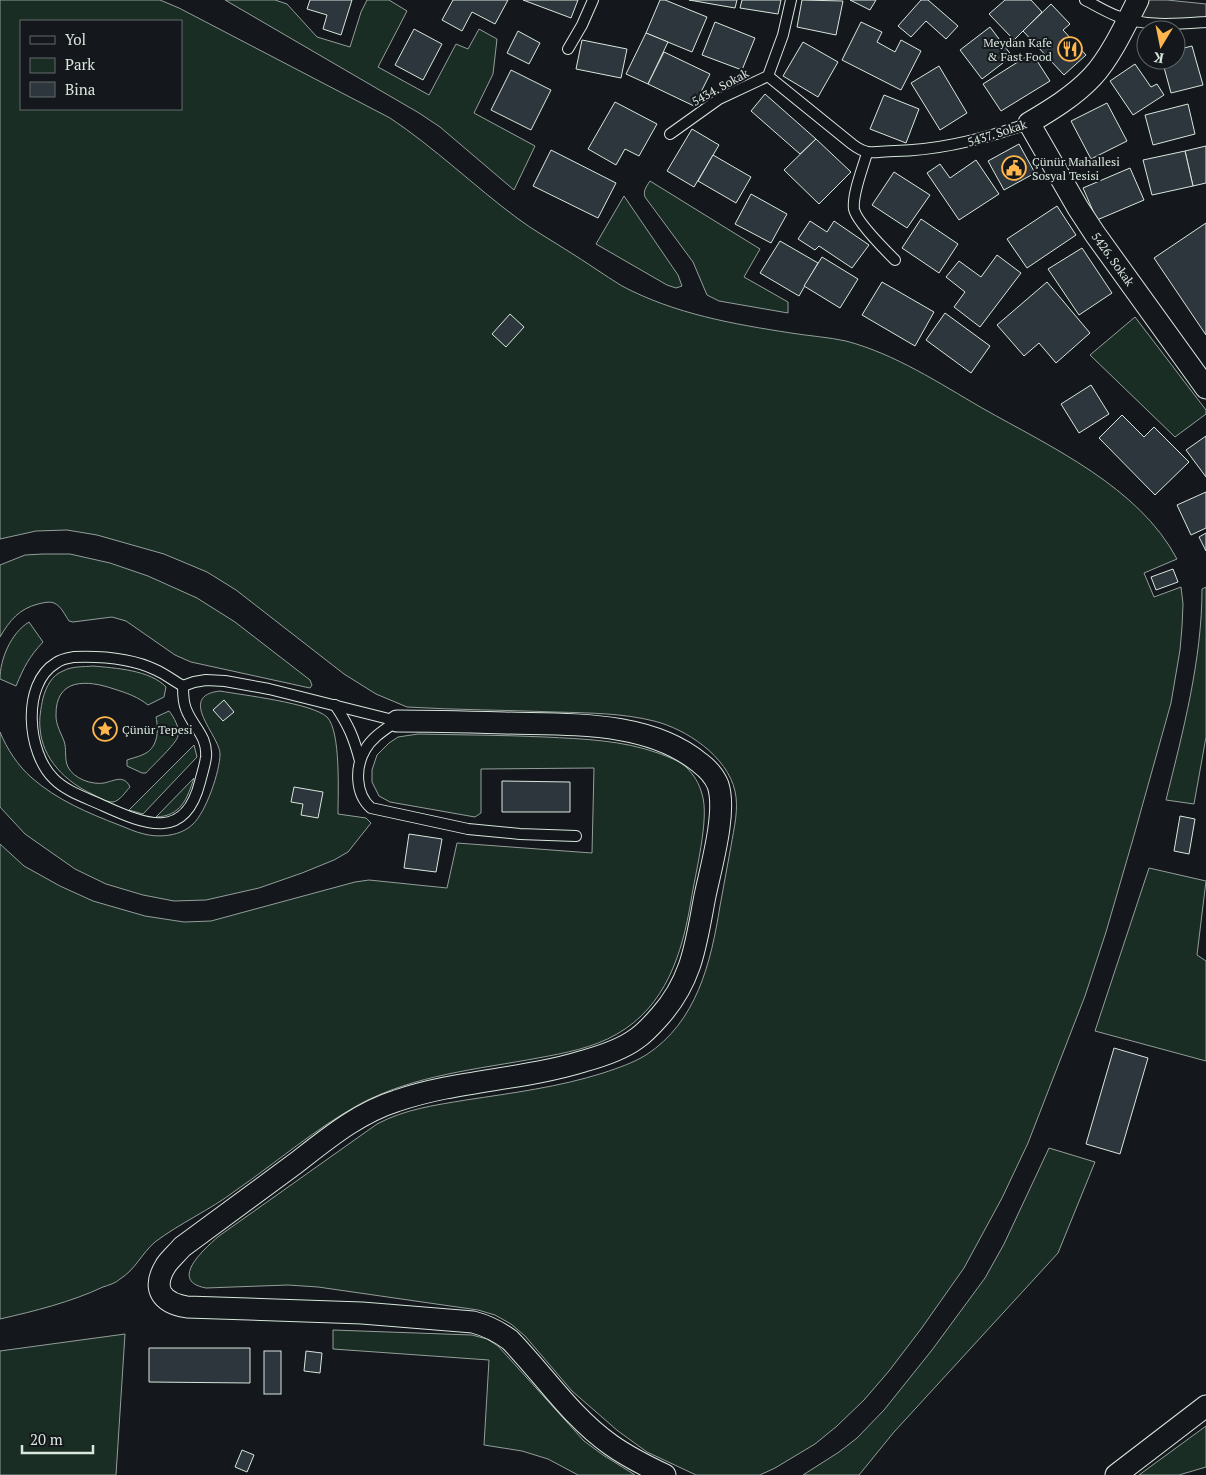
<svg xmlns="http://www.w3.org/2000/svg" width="1206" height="1475" font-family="'PT Serif',serif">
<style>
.green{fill:#1a2d24;stroke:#939e99;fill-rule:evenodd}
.parking{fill:#24282b;stroke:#939e99}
.building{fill:#2c363c;stroke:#d8e6dc}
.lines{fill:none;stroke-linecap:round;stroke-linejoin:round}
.service-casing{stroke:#d8e6dc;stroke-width:12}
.minor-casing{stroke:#d8e6dc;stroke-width:23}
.service{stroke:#14181c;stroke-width:10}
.minor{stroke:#14181c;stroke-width:21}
.labels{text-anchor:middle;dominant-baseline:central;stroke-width:4;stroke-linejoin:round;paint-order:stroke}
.poi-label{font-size:12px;fill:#d8e6dc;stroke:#14181c;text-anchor:start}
.street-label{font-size:12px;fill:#d8e6dc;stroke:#14181c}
</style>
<rect width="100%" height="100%" fill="#14181c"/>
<g class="green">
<path d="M0 0H160L179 8 390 118C435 148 474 186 517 218 533 230 551 240 568 251 586 262 604 275 622 286 675 314 733 324 791 333 809 336 828 337 846 341 895 354 939 383 982 408 1051 447 1139 487 1177 559L1144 573 1154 597 1181 587 1183 604 1182 627 1180 650 1171 703 1133 839 1106 932 1085 996 1028 1143 1002 1198 964 1268 921 1329 889 1371 864 1400 837 1426 815 1444 775 1468 760 1475H696L647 1452 618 1431 572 1391 525 1336 511 1324 495 1315 478 1310 318 1287 288 1285 206 1288C168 1281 204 1249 219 1236L377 1124C405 1109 436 1105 466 1100 512 1093 559 1087 603 1073 618 1068 633 1063 646 1055 697 1022 711 962 720 906 724 886 727 866 731 846 734 828 739 809 735 791 727 756 686 729 654 721 622 713 589 713 556 712 507 710 457 710 407 707L376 694 344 674 236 590 207 572 164 554 97 535 67 530 36 531 0 539ZM21 21H181V109H21Z"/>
<polygon points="225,0 275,0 287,4 317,37 350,47 361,12 367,0 389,0 407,11 378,67 429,95 456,44 468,49 479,29 497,39 493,74 474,113 535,146 514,190 440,127 419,113"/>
<path d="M650 181 760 249 744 277 788 302V313L719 301 707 295 693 262 645 197C643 191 646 187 650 181Z"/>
<polygon points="624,196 678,275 682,286 676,288 667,285 596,244"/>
<polygon points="1135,317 1206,410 1206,414 1175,437 1090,355"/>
<path d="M43 554H70L110 563 148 576 197 598 235 622 310 680 312 685 310 688 191 662 175 655 126 621 112 617 73 622 69 621C65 615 61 606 54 603 49 601 43 603 38 604 19 609 10 620 0 637V565L25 555Z"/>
<path d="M1206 587V737L1194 804 1166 800C1183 731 1202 660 1202 589Z"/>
<path d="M29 622 43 642C29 657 24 667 16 686L0 679C0 659 11 633 29 622Z"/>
<path d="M93 666C115 668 150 670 166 687L164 697 148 705C138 697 127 693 114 689 88 680 55 677 56 716 56 725 61 733 64 741 67 749 64 759 68 767 74 779 92 785 104 783 114 781 124 774 130 787 126 791 120 801 113 802 106 802 98 797 92 794 66 782 42 759 40 728 39 718 41 708 43 698 46 687 52 675 63 671 72 666 83 667 93 666Z"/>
<path d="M220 691C242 695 312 703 327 717 341 731 338 793 338 814L366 818 371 823 348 852 334 860 302 873 259 888 206 900 174 901 143 895 106 884 75 869 25 834 0 807V732C7 749 18 766 32 778 57 800 88 813 119 825 127 828 135 832 144 834 160 838 181 836 193 824 206 812 220 771 220 754 220 736 176 696 220 691Z"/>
<path d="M169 711C174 717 180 728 178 736 177 743 152 766 146 773H142L127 766V760C132 758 138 757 142 755 158 749 159 731 156 717Z"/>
<path d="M418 734C461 735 503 735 545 737 584 739 621 740 658 753 668 757 678 760 686 767 694 775 699 783 702 794 710 818 695 874 691 901 682 954 666 1006 617 1034 593 1048 565 1053 538 1058 479 1069 414 1075 360 1104 316 1128 277 1162 235 1191 210 1210 180 1223 155 1242 142 1253 135 1270 120 1279 116 1283 109 1285 103 1287 71 1302 35 1311 0 1319V844L24 866 60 886 93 901 145 916 184 922 211 921 355 882 369 880 447 888 457 843 592 853 594 768 481 769V813L475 817 390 802 379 796 372 782V770L377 755 389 743 398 737Z"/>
<polygon points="194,745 197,757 143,814 129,810"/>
<path d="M194 778C187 799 181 816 156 817Z"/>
<polygon points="1149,868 1206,881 1197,955 1206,961 1206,1061 1095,1031"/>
<polygon points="1049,1148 1095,1162 1058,1253 894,1432 859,1475 803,1475 839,1452 857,1438 884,1410 932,1350 985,1278 1004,1244"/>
<polygon points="333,1330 472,1335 487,1339 498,1346 584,1441 603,1455 635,1475 578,1475 548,1459 522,1451 484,1445 489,1360 333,1349"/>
<polygon points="125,1334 116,1475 0,1475 0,1351"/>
<polygon points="1206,1426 1206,1467 1179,1475 1139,1475"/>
</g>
<polygon class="parking" points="1138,0 1167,0 1206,4 1206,22 1137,22"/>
<g class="building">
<polygon points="310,0 352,0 341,35 323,29 327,15 307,9"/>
<polygon points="453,0 508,0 495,24 472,12 462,31 442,20"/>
<polygon points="523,0 578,0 571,18"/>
<polygon points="660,0 665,0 707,17 692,52 646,33"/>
<polygon points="689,0 737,0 735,8"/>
<polygon points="742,0 781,0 778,14 740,8"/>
<polygon points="802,0 843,1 836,35 797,27"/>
<polygon points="850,0 876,0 870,10"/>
<polygon points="921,0 928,0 958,26 946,39 926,21 911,37 898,26"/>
<polygon points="1005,0 1031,0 1042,12 1014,40 989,14"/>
<polygon points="1051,4 1070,24 1063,30 1086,55 1064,75 1023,31"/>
<polygon points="715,22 755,38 742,70 702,55"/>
<polygon points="861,22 882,32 877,42 895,52 901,40 921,51 901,90 842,60"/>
<polygon points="990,27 1012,56 982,79 960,50"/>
<polygon points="414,29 442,44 423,80 395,65"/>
<polygon points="518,31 540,43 529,64 507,53"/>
<polygon points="646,33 668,42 648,84 626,74"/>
<polygon points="582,40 627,49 621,78 576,69"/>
<polygon points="803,42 838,62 818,97 783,76"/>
<polygon points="1192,46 1203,85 1171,93 1162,60 1176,60 1176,50"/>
<polygon points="664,52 710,74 694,106 648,84"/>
<polygon points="1032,53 1050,81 1001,111 983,84"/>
<polygon points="1135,64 1151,87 1157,84 1164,95 1133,115 1110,81"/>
<polygon points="939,66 967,113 940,130 911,83"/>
<polygon points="511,70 551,90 531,130 491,110"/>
<polygon points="765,94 816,139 800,154 751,111"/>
<polygon points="884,95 919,109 906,143 870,129"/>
<polygon points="615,102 657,124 639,156 625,149 616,165 588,149"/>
<polygon points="1107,103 1127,141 1091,159 1071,121"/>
<polygon points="1188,104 1195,134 1153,145 1145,115"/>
<polygon points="692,129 719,145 694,187 667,171"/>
<polygon points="816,139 851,172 819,204 784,170"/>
<polygon points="1019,144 1035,173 1004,190 988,161"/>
<polygon points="1206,146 1206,183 1193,186 1185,151"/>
<polygon points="551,150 616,183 598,218 533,186"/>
<polygon points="1185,151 1193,186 1152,195 1143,160"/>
<polygon points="713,155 751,177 736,203 698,181"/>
<polygon points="976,160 999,194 959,220 927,173 940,164 950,178"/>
<polygon points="1130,168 1144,200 1097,220 1083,188"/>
<polygon points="894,172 930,195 907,228 872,205"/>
<polygon points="751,194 787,214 771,243 735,224"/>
<polygon points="1057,206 1076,235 1027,268 1007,239"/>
<polygon points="921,219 958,244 939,273 902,248"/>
<polygon points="810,221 827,232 834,221 869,245 852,268 819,246 815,250 798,239"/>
<polygon points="1206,223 1206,335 1154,258"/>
<polygon points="780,241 818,263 799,296 760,273"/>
<polygon points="1082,248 1112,293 1079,315 1048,269"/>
<polygon points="997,255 1021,273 980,327 954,307 965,292 946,277 959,261 981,277"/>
<polygon points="822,257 858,279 840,308 804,286"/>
<polygon points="882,282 934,312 915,346 862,315"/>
<polygon points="1047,282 1090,333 1056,363 1039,343 1024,356 997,325"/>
<polygon points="945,313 990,346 971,373 926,340"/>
<polygon points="510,314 524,327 506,347 492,334"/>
<polygon points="1091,385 1109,414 1079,433 1061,404"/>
<polygon points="1122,415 1144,437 1154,427 1189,462 1155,495 1099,438"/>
<polygon points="1206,436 1206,477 1186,450"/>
<polygon points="1206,492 1206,528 1191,535 1177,505"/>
<polygon points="1206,533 1206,551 1199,537"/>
<polygon points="1173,569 1178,582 1156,590 1151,577"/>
<polygon points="224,700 234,712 223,721 213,710"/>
<polygon points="502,781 570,782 570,812 502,812"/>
<polygon points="294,787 323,792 318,818 301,815 303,804 291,802"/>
<polygon points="1180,816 1195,819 1189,854 1174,851"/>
<polygon points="409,834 442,839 436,872 404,868"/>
<polygon points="1114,1048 1148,1058 1120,1154 1086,1144"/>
<polygon points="149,1348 250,1348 250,1383 149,1382"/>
<rect x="264" y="1351" width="17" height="43"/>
<polygon points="306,1351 322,1353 320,1373 304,1371"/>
<polygon points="242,1450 254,1455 247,1472 235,1467"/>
</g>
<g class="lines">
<g class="service-casing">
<g id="service">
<path d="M1085 0C1095 5 1106 12 1117 16 1145 27 1177 24 1206 22"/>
<polyline points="568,49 582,25 593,0"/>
<path d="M768 76 852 144C869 157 875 151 895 151 942 150 985 139 1029 123"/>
<polyline points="670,134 719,99 768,76 783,35 791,0"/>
<path d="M867 153C863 168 852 194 854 209 856 221 886 251 895 260"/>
<path d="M74 657C101 656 131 658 156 670 165 674 174 681 183 686 183 694 183 702 186 709 192 726 208 736 206 757 205 765 202 774 200 782 185 841 146 825 104 806 87 798 67 792 54 779 27 753 21 684 56 663 61 659 68 658 74 657Z"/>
<polyline points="183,686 194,682 206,680 225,681 269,689 397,721"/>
<path d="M335 705C349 726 354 738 360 761"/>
<path d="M397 721C386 729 372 737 365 750 355 767 355 794 371 808L468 829 520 834 576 836"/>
</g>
</g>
<g class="minor-casing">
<g id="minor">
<path d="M1138 0C1126 24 1110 58 1092 77 1074 96 1051 110 1029 123L1078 208 1095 234 1206 388"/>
<path d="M397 721C433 721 469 722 505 723 569 725 648 720 700 763 708 769 714 775 718 785 727 812 711 867 705 896 696 942 693 979 660 1016 653 1024 645 1033 636 1039 621 1050 602 1056 584 1061 523 1080 457 1080 396 1101 358 1113 327 1139 296 1163 258 1191 220 1219 182 1247 177 1253 170 1259 166 1265 151 1289 162 1303 187 1307L362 1313 473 1322C488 1326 498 1331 510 1340 544 1375 571 1417 611 1445 628 1457 646 1466 665 1475"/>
<polyline points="1116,1475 1206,1406"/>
</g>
</g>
<use href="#service" class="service"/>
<use href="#minor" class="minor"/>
</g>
<defs>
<g id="restaurant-ring" transform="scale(1.25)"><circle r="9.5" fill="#14181c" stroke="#ffb74d" stroke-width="1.5"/><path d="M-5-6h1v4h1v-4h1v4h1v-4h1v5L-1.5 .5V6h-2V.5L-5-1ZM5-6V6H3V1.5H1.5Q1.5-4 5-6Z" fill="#ffb74d"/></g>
<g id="civic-ring" transform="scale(1.25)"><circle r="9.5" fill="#14181c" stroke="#ffb74d" stroke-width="1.5"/><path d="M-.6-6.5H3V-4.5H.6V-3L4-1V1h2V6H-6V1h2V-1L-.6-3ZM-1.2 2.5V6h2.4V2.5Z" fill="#ffb74d"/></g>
<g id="sight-ring" transform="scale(1.25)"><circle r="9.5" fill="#14181c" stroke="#ffb74d" stroke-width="1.5"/><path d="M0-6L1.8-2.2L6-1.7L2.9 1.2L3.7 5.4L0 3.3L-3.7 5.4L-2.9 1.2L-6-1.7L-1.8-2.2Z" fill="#ffb74d"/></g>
</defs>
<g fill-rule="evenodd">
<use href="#restaurant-ring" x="1070" y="49"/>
<use href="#civic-ring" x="1014" y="168"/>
<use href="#sight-ring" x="105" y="729"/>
</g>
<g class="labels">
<g class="poi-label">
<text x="1052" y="42" text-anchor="end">Meydan Kafe<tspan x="1052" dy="14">&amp; Fast Food</tspan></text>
<text x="1032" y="161">Çünür Mahallesi<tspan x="1032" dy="14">Sosyal Tesisi</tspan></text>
<text x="122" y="729">Çünür Tepesi</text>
</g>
<g class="street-label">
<text transform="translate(720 87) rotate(-29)">5434. Sokak</text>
<text transform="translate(997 133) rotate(-18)">5437. Sokak</text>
<text transform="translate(1113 259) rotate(54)">5426. Sokak</text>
</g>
</g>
<rect x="20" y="20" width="162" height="90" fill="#14181c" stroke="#626a69"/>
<rect x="30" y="36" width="25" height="8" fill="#14181c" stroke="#626a69"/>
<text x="65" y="45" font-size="15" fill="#d8e6dc">Yol</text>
<rect x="30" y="58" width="25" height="15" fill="#1a2d24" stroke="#626a69"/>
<text x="65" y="70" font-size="15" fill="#d8e6dc">Park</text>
<rect x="30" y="82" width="25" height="15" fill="#2c363c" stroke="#626a69"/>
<text x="65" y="95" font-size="15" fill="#d8e6dc">Bina</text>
<g transform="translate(1161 45) rotate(190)"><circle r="24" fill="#14181c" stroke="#626a69"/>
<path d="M0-4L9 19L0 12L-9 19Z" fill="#ffb74d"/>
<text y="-8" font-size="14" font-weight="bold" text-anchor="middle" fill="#d8e6dc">K</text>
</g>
<path d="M22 1445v8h71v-8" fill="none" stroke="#d8e6dc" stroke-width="2.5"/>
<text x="30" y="1445" font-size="15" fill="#d8e6dc" stroke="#14181c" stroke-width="4" paint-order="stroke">20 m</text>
</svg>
